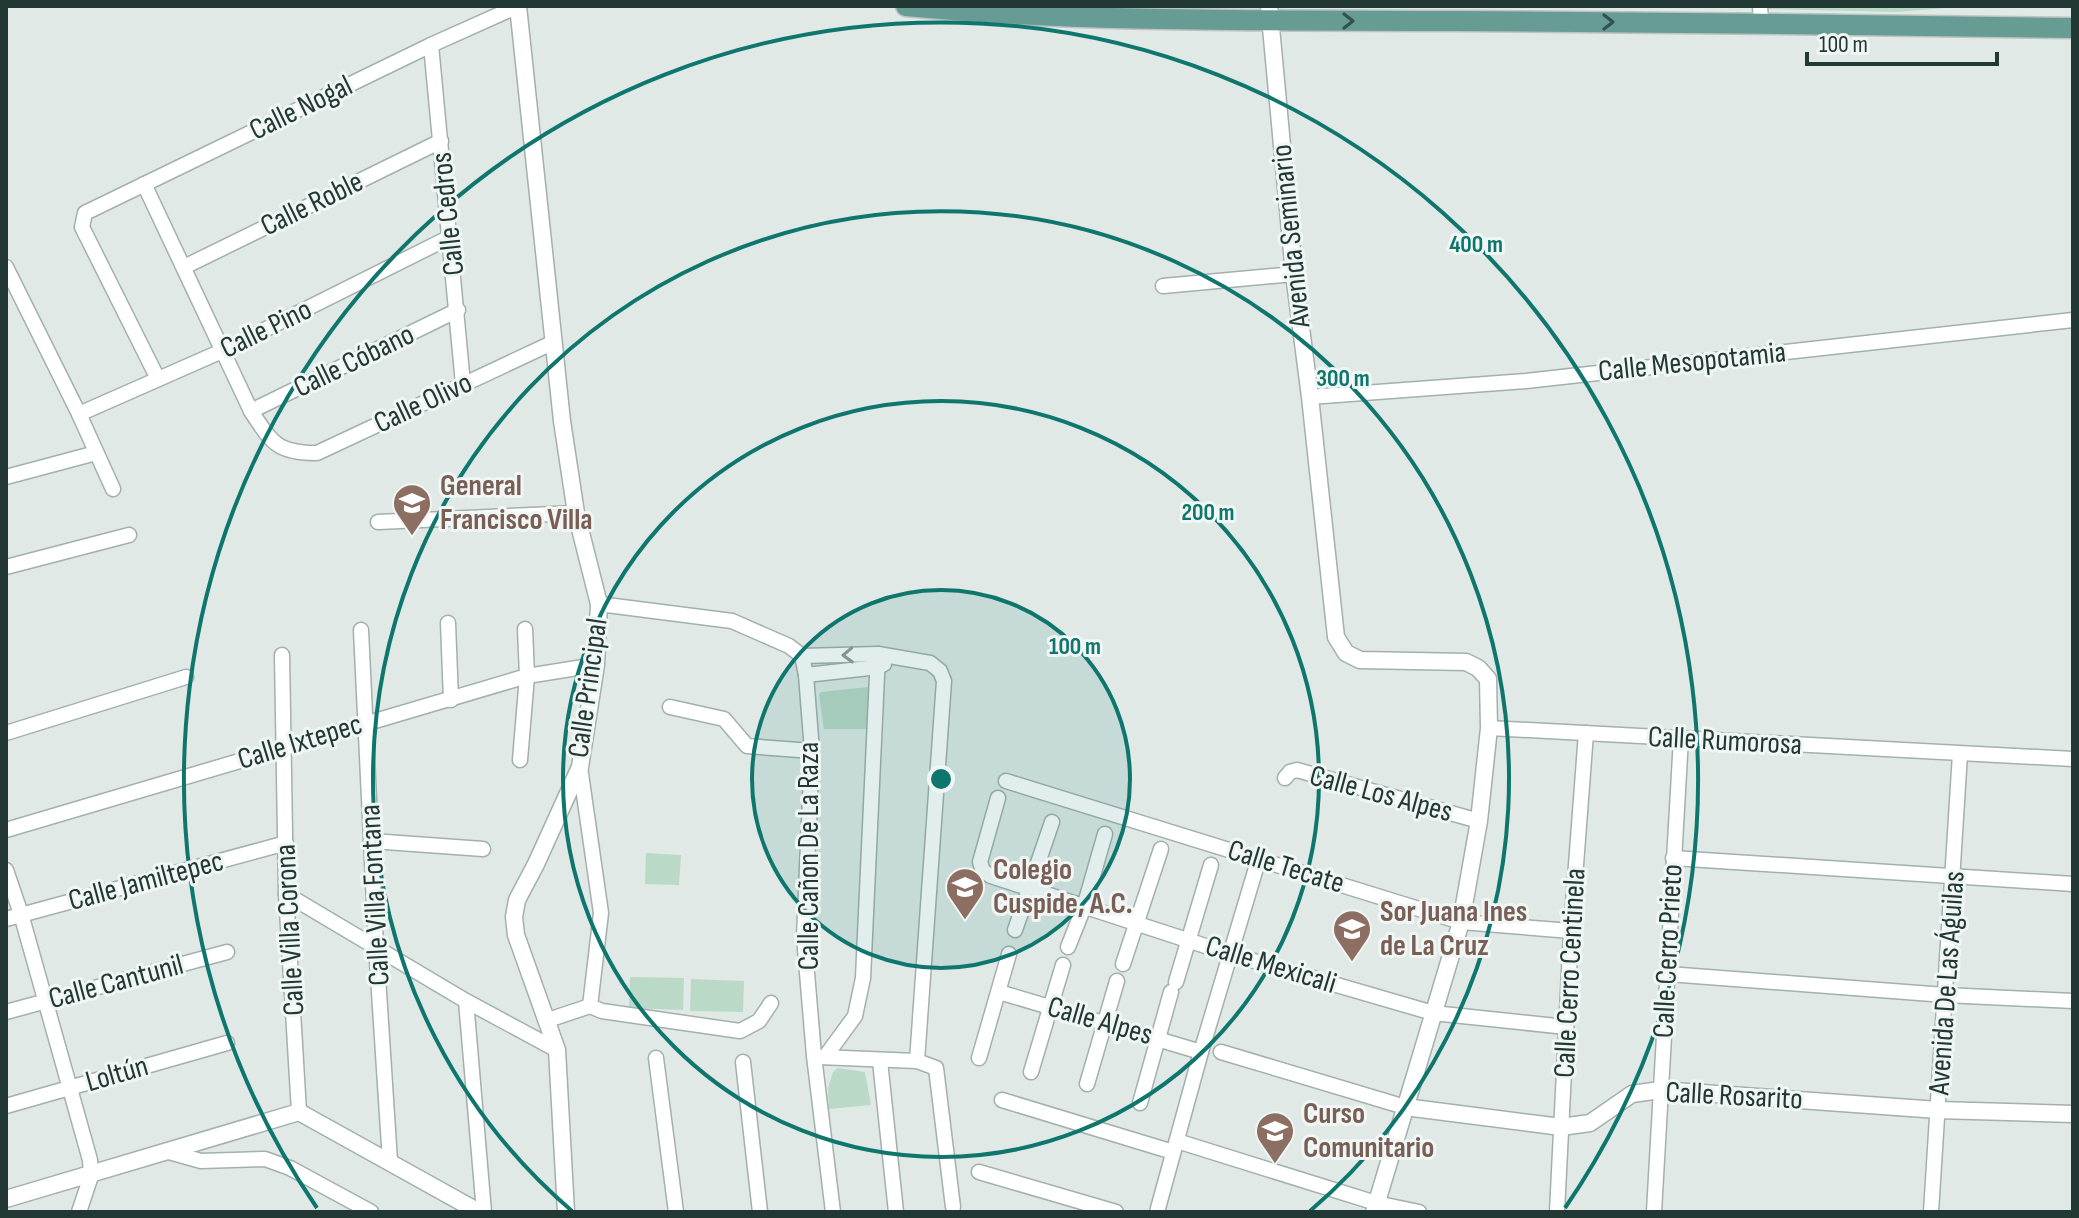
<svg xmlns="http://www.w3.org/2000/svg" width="2079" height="1218" font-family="'Sofia Sans Condensed',sans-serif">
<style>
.green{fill:#bad9c7}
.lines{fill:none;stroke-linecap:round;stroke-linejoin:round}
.minor-casing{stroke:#a3b0ad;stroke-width:17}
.tertiary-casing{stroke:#a3b0ad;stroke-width:19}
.primary-casing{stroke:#bdc3c2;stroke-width:23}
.minor{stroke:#fff;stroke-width:14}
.tertiary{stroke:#fff;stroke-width:16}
.primary{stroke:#679c95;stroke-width:20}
.oneway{stroke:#33514d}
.oneway2{stroke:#909c9a}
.ring{fill:none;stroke:#0f766e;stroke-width:4}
.labels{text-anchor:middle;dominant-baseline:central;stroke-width:6;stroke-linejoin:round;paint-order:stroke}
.street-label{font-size:30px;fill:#223835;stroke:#f0f6f4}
.education-label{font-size:30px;font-weight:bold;fill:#785e54;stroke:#f0f6f4;text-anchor:start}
.centre{fill:#0f766e;stroke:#f0f6f4;stroke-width:4}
.ring-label{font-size:24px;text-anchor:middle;font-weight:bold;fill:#0f766e;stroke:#f0f6f4;stroke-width:6;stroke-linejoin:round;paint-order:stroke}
</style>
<rect width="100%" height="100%" fill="#e0e9e6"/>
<g class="green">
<polygon points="1768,6 1971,6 1896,12 1766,9"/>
<polygon points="868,687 873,688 870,729 824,729 819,695 821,692"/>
<polygon points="646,853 681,855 679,885 645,884"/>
<polygon points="630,977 684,978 683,1010 629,1008"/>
<polygon points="691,979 744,981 743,1012 690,1011"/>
<polygon points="838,1068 865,1072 871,1105 829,1109 828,1088 833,1072"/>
</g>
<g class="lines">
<g class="minor-casing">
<g id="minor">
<polyline points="1760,6 1761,23"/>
<polyline points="431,45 463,384"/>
<path d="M144 184 251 411C272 443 277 453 317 453L552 343"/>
<polyline points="6,267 79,414 113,489"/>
<polyline points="184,267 441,141"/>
<polyline points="1163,286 1294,274"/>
<polyline points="158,379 82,227 85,213 431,45 518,6"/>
<polyline points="1310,397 1526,381 2073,320"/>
<polyline points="251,411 458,310"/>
<polyline points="79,414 222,351 450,237"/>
<polyline points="6,477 96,453"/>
<polyline points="378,522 576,513"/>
<polyline points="6,567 129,535"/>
<polyline points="599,604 732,621 789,646 802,656 878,654 930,663 940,671 944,681 917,1061"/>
<polyline points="448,623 451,700"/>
<polyline points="361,630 376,946 390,1161"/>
<polyline points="282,655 286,894 299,1112"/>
<polyline points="802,656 806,675 812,751 804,937 814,1056 833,1212"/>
<polyline points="806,675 878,667 884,664"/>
<polyline points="670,707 724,719 747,746 812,751"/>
<polyline points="1489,728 2073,759"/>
<polyline points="6,733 186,677"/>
<polyline points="520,760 527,676 525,629"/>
<polyline points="580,767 601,913 590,1006"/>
<polyline points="1285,778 1290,772 1297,770 1479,821"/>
<polyline points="1006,781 1461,922 1571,931"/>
<polyline points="998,798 980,862 983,871 991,876 1230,954 1433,1013 1566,1027"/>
<polyline points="6,830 527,676 596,665"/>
<polyline points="372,841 483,849"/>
<polyline points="1673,858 2073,884"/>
<polyline points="6,870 21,914 90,1160 91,1176 79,1212"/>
<polyline points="286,894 466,1001 557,1050"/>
<polyline points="6,919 286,843"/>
<polyline points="1015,930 1052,822"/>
<polyline points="1068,947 1084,907 1105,834"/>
<polyline points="1123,964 1161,849"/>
<polyline points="1668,974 1945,995 2073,1001"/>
<polyline points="1176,982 1211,865"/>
<polyline points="999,992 1201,1052"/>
<polyline points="466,1001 484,1212"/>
<polyline points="6,1012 227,952"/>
<polyline points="548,1020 590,1006 602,1011 740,1031 759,1021 771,1003"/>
<polyline points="1221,1052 1405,1107"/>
<polyline points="819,1057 917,1061 936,1068 953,1207"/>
<polyline points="825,1057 855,1016 863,978 878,654"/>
<polyline points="656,1058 676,1212"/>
<polyline points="979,1058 1009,954"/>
<polyline points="880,1061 896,1212"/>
<polyline points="743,1062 760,1212"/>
<polyline points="1031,1072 1063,965"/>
<polyline points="1087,1084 1117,981"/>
<polyline points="1002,1100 1173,1152"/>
<polyline points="1140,1103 1171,992"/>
<polyline points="6,1106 227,1043"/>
<polyline points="1177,1141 1376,1203 1419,1212"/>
<polyline points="169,1152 201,1161 265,1159 290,1168 371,1212"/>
<polyline points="979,1172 1116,1212"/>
<polyline points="1157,1212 1201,1052 1259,858"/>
<polyline points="1557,1212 1571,931 1586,733"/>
<polyline points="1654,1212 1681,738"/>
<polyline points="1931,1212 1960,754"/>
</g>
</g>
<g class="tertiary-casing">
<g id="tertiary">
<polyline points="518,6 562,421 576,513 599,604 596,665 580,767 536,864 517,900 514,917 516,935 557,1050 566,1212"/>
<polyline points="1269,6 1294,274 1310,397 1336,637 1346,653 1360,660 1466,662 1478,668 1488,679 1489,728 1479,821 1461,922 1374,1212"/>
<polyline points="1405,1107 1561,1127 1590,1123 1632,1094 1660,1090 1938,1110 2073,1114"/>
<polyline points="6,1199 299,1112 479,1212"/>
</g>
</g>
<g class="primary-casing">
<path id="primary" d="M906 6C1088 23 1273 20 1456 21 1662 22 1867 25 2073 28"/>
</g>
<use href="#minor" class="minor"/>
<use href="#tertiary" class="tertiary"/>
<use href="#primary" class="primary"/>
</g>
<defs><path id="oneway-chevron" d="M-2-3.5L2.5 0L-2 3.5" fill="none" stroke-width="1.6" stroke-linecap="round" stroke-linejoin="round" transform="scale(2)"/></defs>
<g class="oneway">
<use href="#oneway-chevron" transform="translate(1348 21)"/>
<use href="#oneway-chevron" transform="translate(1608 22)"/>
</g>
<use class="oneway2" href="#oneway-chevron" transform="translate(848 655) rotate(178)"/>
<circle cx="941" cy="779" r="189" fill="#0f766e" fill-opacity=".12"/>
<g class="ring">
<circle cx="941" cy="779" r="189"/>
<circle cx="941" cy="779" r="378"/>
<path d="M572 1211A568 568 0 1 1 1310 1211"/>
<path d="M317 1208A757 757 0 1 1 1565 1208"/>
</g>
<defs>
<g id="school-pin" transform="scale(2)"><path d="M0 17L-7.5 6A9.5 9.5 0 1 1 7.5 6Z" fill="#8d6e63" stroke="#f0f6f4"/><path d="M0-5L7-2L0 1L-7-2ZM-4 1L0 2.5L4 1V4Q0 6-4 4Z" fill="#fff"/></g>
</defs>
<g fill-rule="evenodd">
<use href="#school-pin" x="412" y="503"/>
<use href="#school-pin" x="965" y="887"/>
<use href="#school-pin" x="1352" y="929"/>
<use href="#school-pin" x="1275" y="1131"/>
</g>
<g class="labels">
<g class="street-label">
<text transform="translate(301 108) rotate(-26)">Calle Nogal</text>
<text transform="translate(312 204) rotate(-26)">Calle Roble</text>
<text transform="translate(448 214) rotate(-96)">Calle Cedros</text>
<text transform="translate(1291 236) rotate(-96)">Avenida Seminario</text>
<text transform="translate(266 329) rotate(-26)">Calle Pino</text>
<text transform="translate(354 361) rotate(-26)">Calle Cóbano</text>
<text transform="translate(1692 362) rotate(-6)">Calle Mesopotamia</text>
<text transform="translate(423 403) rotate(-25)">Calle Olivo</text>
<text transform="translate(588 688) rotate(-82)">Calle Principal</text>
<text transform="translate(1725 741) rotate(3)">Calle Rumorosa</text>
<text transform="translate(300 742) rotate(-17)">Calle Ixtepec</text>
<text transform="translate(1381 794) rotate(15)">Calle Los Alpes</text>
<text transform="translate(809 856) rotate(-90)">Calle Cañon De La Raza</text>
<text transform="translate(1286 867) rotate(17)">Calle Tecate</text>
<text transform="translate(146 881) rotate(-15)">Calle Jamiltepec</text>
<text transform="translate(375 895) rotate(-93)">Calle Villa Fontana</text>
<text transform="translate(290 930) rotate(-93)">Calle Villa Corona</text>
<text transform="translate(1668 951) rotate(-87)">Calle Cerro Prieto</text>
<text transform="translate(1271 965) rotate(17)">Calle Mexicali</text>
<text transform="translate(1570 973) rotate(-87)">Calle Cerro Centinela</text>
<text transform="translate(116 982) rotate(-15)">Calle Cantunil</text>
<text transform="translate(1947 983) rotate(-86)">Avenida De Las Águilas</text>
<text transform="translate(1100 1021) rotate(16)">Calle Alpes</text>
<text transform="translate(117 1074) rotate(-16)">Loltún</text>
<text transform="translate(1734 1096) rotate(3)">Calle Rosarito</text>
</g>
<g class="education-label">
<text x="440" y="486">General<tspan x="440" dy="34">Francisco Villa</tspan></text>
<text x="993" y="870">Colegio<tspan x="993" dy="34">Cuspide, A.C.</tspan></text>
<text x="1380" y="912">Sor Juana Ines<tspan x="1380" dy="34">de La Cruz</tspan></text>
<text x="1303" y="1114">Curso<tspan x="1303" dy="34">Comunitario</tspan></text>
</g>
</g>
<circle cx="941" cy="779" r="12" class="centre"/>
<g class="ring-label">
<text x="1476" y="252">400 m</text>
<text x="1343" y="386">300 m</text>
<text x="1208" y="520">200 m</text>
<text x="1075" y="654">100 m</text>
</g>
<rect width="2079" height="1218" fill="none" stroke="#223835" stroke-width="16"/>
<path d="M1807 52v12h190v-12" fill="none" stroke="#223835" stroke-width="4"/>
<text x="1819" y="52" font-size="24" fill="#223835" stroke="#f0f6f4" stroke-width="6" paint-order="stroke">100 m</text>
</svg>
